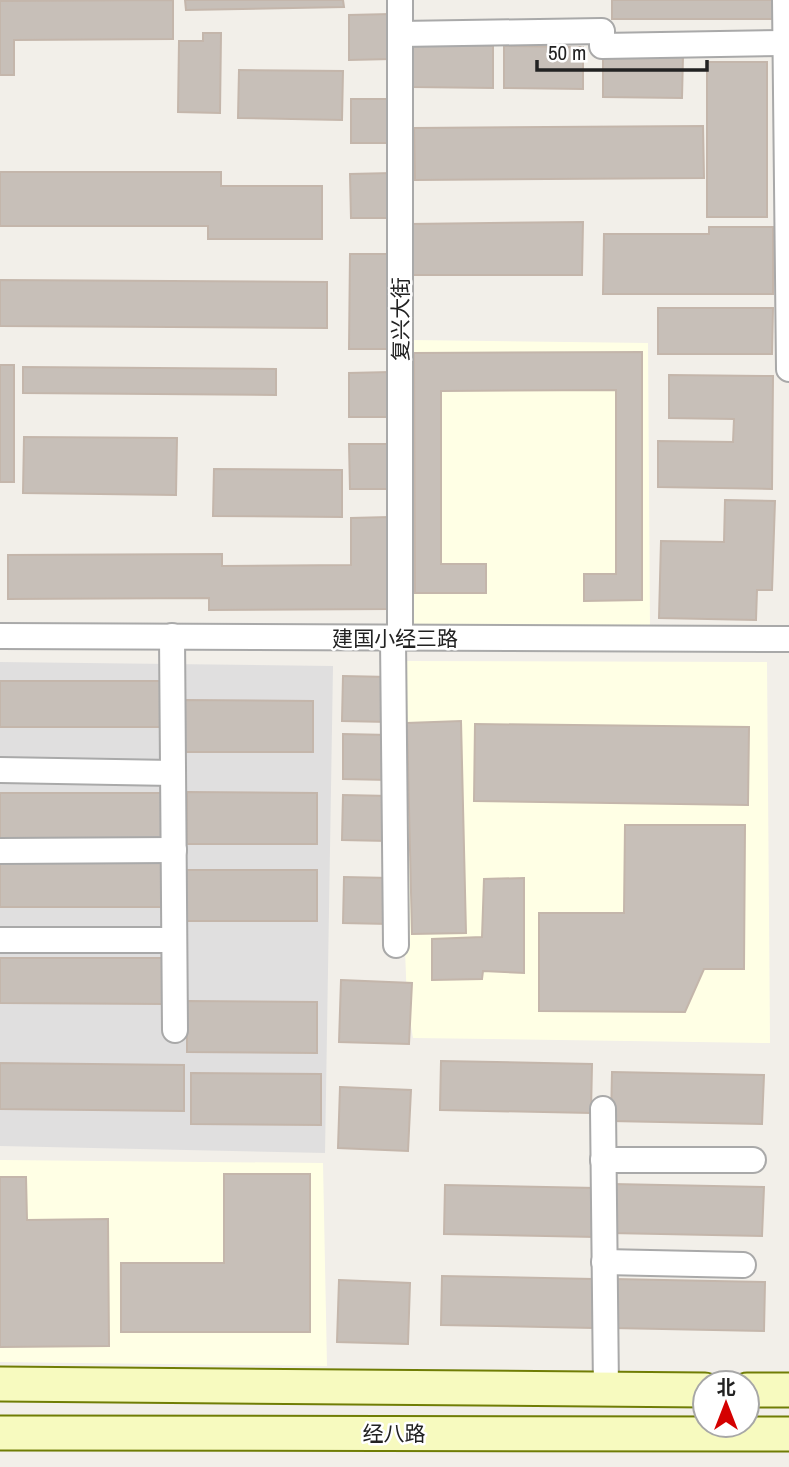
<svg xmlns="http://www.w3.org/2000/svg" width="789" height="1467" font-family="'Archivo Narrow','Noto Sans SC',sans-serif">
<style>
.residential{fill:#e0dfdf}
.education{fill:#ffffe5}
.building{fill:#c7bfb8;stroke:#c4b6ab;stroke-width:2}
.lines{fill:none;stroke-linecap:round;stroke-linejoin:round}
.street-casing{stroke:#a9a9a9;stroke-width:28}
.secondary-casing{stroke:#707d05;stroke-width:37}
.street{stroke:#fff;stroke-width:24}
.secondary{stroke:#f7fabf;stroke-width:33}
.labels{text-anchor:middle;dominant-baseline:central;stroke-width:5;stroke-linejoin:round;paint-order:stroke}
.street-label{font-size:21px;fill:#222;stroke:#fff}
</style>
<rect width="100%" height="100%" fill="#f2efe9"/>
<polygon class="residential" points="0,662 333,666 325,1153 0,1146"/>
<g class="education">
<polygon points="409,340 648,343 650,629 408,626"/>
<polygon points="394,661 767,662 770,1043 413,1038 407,1002"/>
<polygon points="0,1160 323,1163 327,1366 0,1362"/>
</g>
<g class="building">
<polygon points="173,0 173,39 14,40 14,75 0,75 0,1"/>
<polygon points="185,0 343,0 344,7 186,10"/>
<rect x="612" y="0" width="162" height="19"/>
<polygon points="390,14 391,59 349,60 349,15"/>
<polygon points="203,33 221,33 220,113 178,112 179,41 203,41"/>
<polygon points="413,45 493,46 493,88 413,87"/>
<polygon points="504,46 583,47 583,89 504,88"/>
<polygon points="603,55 683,56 682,98 603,97"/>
<rect x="707" y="62" width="60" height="155"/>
<polygon points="239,70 343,71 342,120 238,118"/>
<rect x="351" y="99" width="41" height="44"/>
<polygon points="703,126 704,178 415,180 414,128"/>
<polygon points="0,172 221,172 221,186 322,186 322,239 208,239 208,226 0,226"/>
<polygon points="392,173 392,218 351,218 350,174"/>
<polygon points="583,222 582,275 408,275 409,224"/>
<polygon points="709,227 773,227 773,294 603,294 604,234 709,234"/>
<polygon points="350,254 390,254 390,349 349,349"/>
<polygon points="0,280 327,282 327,328 0,326"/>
<polygon points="658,308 773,308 772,354 658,354"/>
<polygon points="642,352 642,600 584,601 584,574 616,574 616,390 441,391 441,564 486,564 486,593 415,593 414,353"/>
<rect x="0" y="365" width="14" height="117"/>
<polygon points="23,367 276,369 276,395 23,393"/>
<polygon points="390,372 391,417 349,417 349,373"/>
<polygon points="669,375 773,376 772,489 658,487 658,441 733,442 734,419 669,418"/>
<polygon points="24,437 177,438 176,495 23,493"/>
<polygon points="349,444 391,444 391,489 350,489"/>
<polygon points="214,469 342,470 342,517 213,516"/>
<polygon points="725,500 775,501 772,590 757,590 756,620 659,618 661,541 724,542"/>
<polygon points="389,517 389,609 209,610 209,598 8,599 8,555 222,554 222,566 351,565 351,518"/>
<polygon points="343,676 389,677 388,722 342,721"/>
<rect x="0" y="681" width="166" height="46"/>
<polygon points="183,700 313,701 313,752 183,752"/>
<polygon points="461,721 466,933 412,934 407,723"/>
<polygon points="475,724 749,727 748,805 474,801"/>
<polygon points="343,734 389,735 389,780 343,779"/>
<polygon points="187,792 317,793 317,844 187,844"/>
<polygon points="0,793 165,793 165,839 0,838"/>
<polygon points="343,795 389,796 388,841 342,840"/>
<polygon points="625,825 745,825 744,969 704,969 685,1012 539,1011 539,913 624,913"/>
<polygon points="0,861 164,862 164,907 0,907"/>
<rect x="187" y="870" width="130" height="51"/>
<polygon points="344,877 390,878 389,924 343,923"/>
<polygon points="524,878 524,973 483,971 482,979 432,980 432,939 482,937 484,879"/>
<polygon points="0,958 165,958 165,1004 0,1003"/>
<polygon points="341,980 412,983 409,1044 339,1042"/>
<polygon points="187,1001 317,1002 317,1053 187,1052"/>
<polygon points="441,1061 592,1064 591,1113 440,1110"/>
<polygon points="0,1063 184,1065 184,1111 0,1109"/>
<polygon points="612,1072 764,1075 762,1124 611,1121"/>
<polygon points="191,1073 321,1074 321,1125 191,1124"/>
<polygon points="340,1087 411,1090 408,1151 338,1148"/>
<polygon points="224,1174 310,1174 310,1332 121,1332 121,1263 224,1263"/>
<polygon points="0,1177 26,1177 27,1220 108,1219 109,1346 0,1347"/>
<polygon points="612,1184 764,1187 762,1236 611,1233"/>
<polygon points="445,1185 596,1188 595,1237 444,1234"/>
<polygon points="442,1276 593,1279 593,1328 441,1325"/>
<polygon points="614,1279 765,1282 764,1331 613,1328"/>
<polygon points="339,1280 410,1283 408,1344 337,1342"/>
</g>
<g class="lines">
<g class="street-casing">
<g id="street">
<polyline points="785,0 789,369"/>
<polyline points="400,34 602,31 602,46 784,43"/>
<polyline points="0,636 789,639"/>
<polyline points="172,636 175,1030"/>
<polyline points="400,638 400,0"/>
<polyline points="393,639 396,945"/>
<polyline points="0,770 173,773"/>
<polyline points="0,851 174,850"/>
<polyline points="0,940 174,940"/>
<polyline points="603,1109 606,1389"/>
<polyline points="603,1160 753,1160"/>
<polyline points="604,1262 743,1265"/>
</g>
</g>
<g class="secondary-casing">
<g id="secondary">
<polyline points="0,1384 705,1390"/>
<polyline points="747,1390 789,1390"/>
<polyline points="0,1433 789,1434"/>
</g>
</g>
<use href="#street" class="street"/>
<use href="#secondary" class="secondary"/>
</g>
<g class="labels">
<g class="street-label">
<text transform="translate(400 319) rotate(-90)">复兴大街</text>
<text x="395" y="638">建国小经三路</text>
<text x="394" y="1433">经八路</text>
</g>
</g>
<g transform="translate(726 1404)"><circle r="33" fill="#ffffff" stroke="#a7a7a7" stroke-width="2"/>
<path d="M0-5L12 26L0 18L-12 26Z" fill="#d40000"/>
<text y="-10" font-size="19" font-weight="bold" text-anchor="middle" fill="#222222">北</text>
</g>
<path d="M537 60v10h170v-10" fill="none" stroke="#222222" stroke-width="3.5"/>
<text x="548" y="60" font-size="21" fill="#222222" stroke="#ffffff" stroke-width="5" paint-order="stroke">50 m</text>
</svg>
